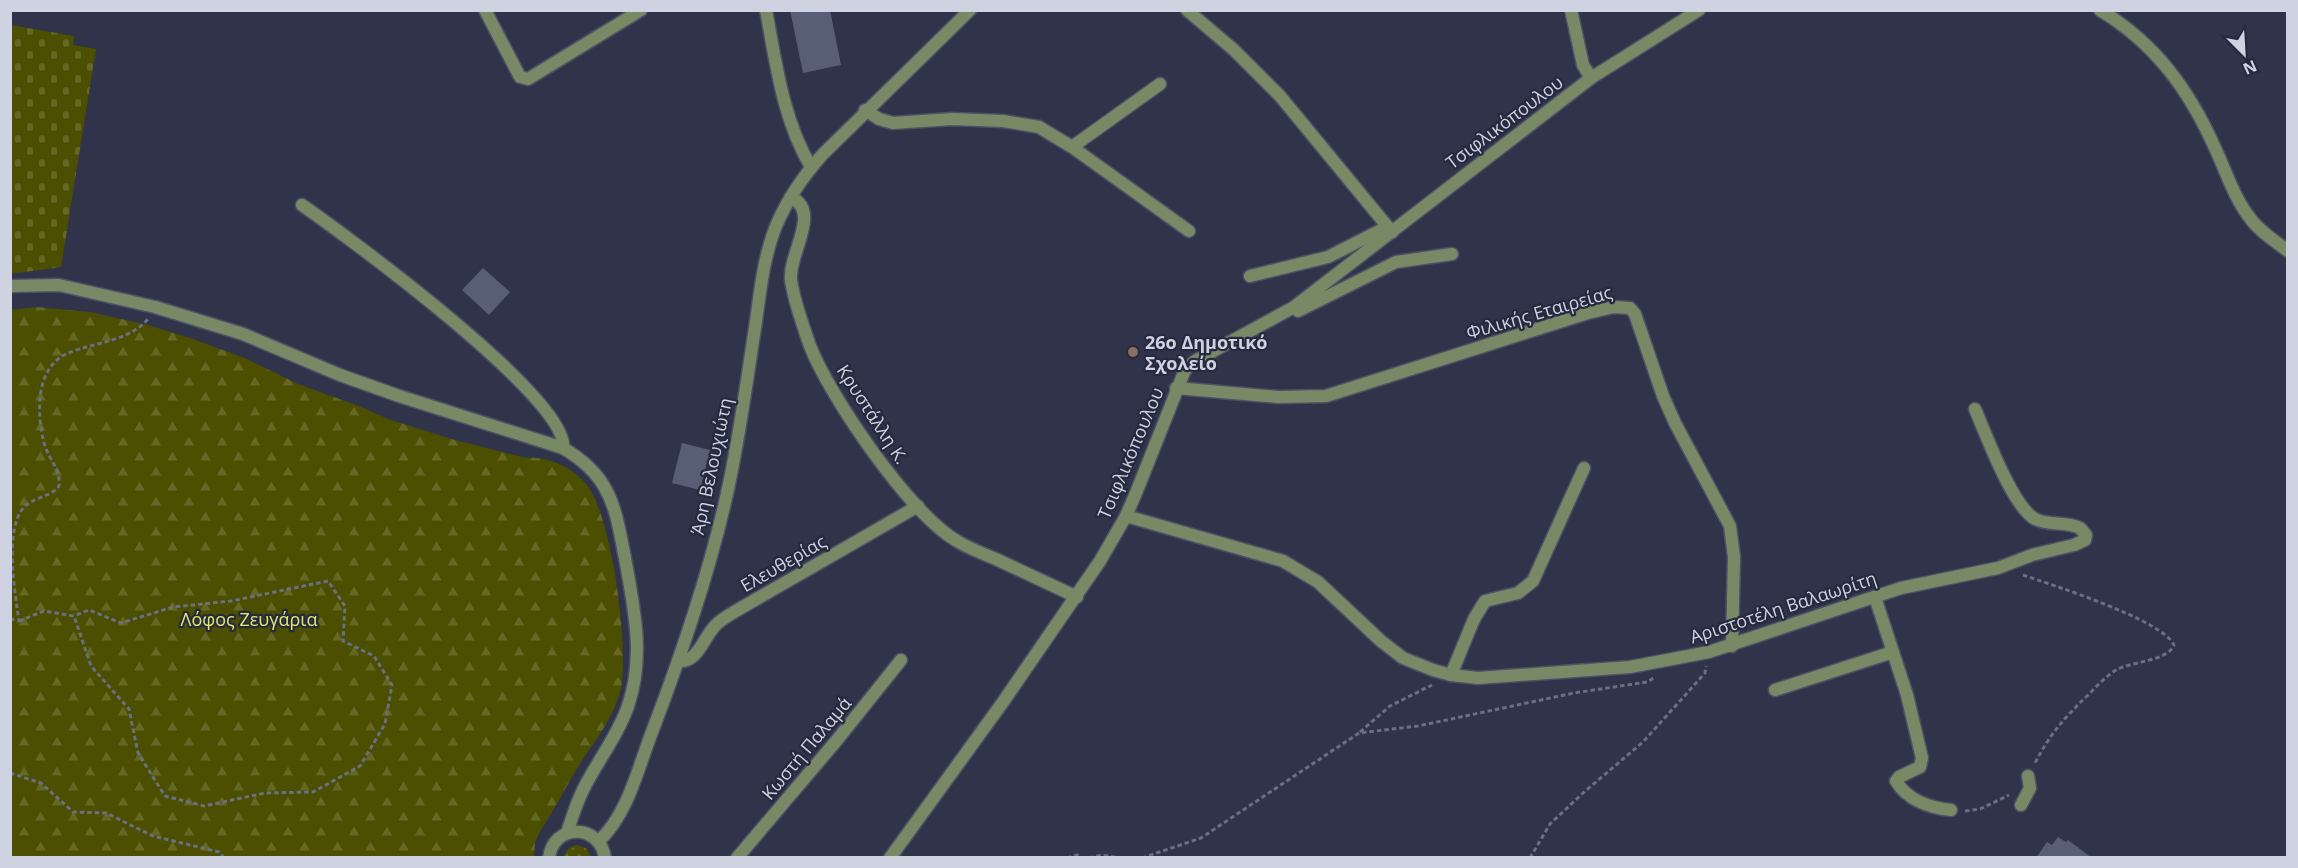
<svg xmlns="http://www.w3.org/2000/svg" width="2298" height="868" font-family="'Open Sans',sans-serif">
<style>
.green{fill:url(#green-dots)}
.forest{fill:url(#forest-firs)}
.cemetery{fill:url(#cemetery-stones)}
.building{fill:#575e76}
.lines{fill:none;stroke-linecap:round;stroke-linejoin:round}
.minor-casing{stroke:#4c5165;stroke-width:15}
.tertiary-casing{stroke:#4c5165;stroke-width:15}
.path{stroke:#6a6f82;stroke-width:3;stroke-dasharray:4.5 3;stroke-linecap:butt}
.minor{stroke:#788966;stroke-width:12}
.tertiary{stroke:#788966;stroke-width:12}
.education-dot{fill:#8d6e63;stroke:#252a3f;stroke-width:2}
.labels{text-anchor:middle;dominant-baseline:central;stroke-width:4.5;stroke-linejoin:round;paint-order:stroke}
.street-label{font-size:18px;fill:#cfd3e1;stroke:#252a3f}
.poi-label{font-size:18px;font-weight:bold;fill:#cfd3e1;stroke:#252a3f;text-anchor:start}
.park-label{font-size:18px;fill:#e4e86a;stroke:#252a3f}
</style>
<defs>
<pattern id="green-dots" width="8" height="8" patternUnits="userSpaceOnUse" patternTransform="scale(1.5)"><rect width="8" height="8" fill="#4c4e00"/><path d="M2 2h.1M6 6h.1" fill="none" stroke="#656725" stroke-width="1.8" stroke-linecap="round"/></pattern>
<pattern id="forest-firs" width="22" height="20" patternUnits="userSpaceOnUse" patternTransform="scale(1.5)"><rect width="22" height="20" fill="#4c4e00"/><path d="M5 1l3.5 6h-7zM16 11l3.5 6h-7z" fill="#656725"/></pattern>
<pattern id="cemetery-stones" width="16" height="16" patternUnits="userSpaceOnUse" patternTransform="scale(1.5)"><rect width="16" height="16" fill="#4c4e00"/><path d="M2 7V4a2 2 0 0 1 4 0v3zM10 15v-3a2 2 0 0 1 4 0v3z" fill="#656725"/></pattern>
</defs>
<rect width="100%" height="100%" fill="#2f344a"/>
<polygon class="green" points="577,845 586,848 591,857 563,857 569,848"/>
<path class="forest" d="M37 307 90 312 148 325 190 338 245 358 298 384 356 405 391 420 455 440 526 458C547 456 572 467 586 484 612 514 629 648 621 688 614 719 594 741 578 767 565 788 554 810 541 830L535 842 534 857H11L10 310Z"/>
<polygon class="cemetery" points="11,25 74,36 73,45 96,49 61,267 11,274"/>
<g class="building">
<polygon points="790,10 830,10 841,65 803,73"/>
<polygon points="483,268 510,292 489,315 462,290"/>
<polygon points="682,443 710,450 700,490 672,483"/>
<polygon points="2058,837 2066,842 2068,840 2092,858 2036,858 2047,842 2052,845"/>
</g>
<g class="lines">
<g class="minor-casing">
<g id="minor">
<polyline points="485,10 520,77 528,79 641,10"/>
<polyline points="1187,10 1234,50 1280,96 1392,232"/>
<polyline points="1571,10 1583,65 1591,78"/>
<path d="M2100 10C2156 44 2189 90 2215 148 2226 171 2234 198 2250 218 2259 231 2275 241 2288 251"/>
<polyline points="865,110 879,119 893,123 952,119 1003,121 1039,127 1072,147 1189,231"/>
<polyline points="1072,147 1160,84"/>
<path d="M791 197C822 212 788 254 791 280 794 302 803 325 810 346 830 397 910 514 957 541 970 549 984 554 998 560 1024 572 1051 585 1077 597"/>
<path d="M302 205C345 235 571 400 563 448"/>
<polyline points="1250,276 1328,257 1379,231 1384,229 1392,232"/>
<path d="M10 286 59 285 155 307 243 334 340 375 399 396 563 448C580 458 595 470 605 488 617 509 620 534 625 558 634 608 645 657 628 706 618 735 599 759 585 786 577 801 572 817 567 833"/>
<polyline points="1298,311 1396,262 1452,254"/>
<polyline points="1176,388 1278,397 1326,396 1588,313 1614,307 1630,308 1635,314 1663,396 1675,423 1730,526 1734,557 1732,646"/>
<path d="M1126 516 1283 561 1318 582 1381 641 1403 658 1433 670 1451 675 1478 678 1630 667 1709 652 1901 588 1998 568 2032 555 2074 545 2085 540 2086 535 2080 528C2066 521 2049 526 2035 519 2012 506 1986 434 1975 409"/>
<path d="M1875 597 1907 695 1922 758 1920 767 1899 777 1896 781C1907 800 1930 808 1951 810"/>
<path d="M678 661C698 663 703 638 715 626 720 620 728 616 734 612L918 506"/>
<polyline points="1451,675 1474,619 1485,601 1518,593 1533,581 1584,468"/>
<polyline points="1775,690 1893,652"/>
<polyline points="2021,805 2030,788 2028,776"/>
<polyline points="737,858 837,740 901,660"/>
<polyline points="890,858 1003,702 1100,561 1126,516 1136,493 1185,370 1195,361 1294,307 1591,78 1699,10"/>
</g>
</g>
<g class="tertiary-casing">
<g id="tertiary">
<path d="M766 10C776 64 783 120 811 167"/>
<path d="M599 841C628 814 638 768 652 732 681 656 708 577 726 498 739 442 746 385 755 328 760 294 763 258 776 226 787 200 804 175 823 154L970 10"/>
<path d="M549 858C553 823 600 823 605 858"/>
</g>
</g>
<g class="path">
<path d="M2023 575C2052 585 2163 620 2174 645 2168 661 2133 661 2116 670 2106 676 2097 686 2088 695 2063 719 2050 734 2034 765"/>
<path d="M10 619 19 621C15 594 4 528 24 507 34 497 51 497 59 486 61 470 48 458 44 443 37 415 35 371 64 355 91 342 127 343 148 319"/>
<polyline points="19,621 44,611 74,616 91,666 129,709 138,753 165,796 204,806 265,793 313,792 360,766 385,724 392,685 374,656 343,641 345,606 328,581 231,601 173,607 121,623 89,610 74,616"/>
<polyline points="1360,732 1390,706 1432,685"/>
<polyline points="10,773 41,783 73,812 106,813 153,836 219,852 224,858"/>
<polyline points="1965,811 1980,809 2009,795"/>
<polyline points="1067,858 1077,855 1083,858"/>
<polyline points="1089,858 1101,855 1121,858"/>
<polyline points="1142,858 1201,838 1359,733 1418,726 1574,693 1647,682 1654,678"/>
<polyline points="1530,858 1550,824 1583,793 1643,742 1705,673 1706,666"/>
</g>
<use href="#minor" class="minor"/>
<use href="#tertiary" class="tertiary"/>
</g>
<circle class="education-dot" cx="1133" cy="352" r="6"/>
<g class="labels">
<g class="street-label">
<text transform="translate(1504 122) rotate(-37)">Τσιφλικόπουλου</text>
<text transform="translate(1539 312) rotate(-16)">Φιλικής Εταιρείας</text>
<text transform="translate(873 414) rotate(57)">Κρυστάλλη Κ.</text>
<text transform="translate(1130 453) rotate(-67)">Τσιφλικόπουλου</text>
<text transform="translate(711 466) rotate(-78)">Άρη Βελουχιώτη</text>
<text transform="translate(783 563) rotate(-30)">Ελευθερίας</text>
<text transform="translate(1783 607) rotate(-18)">Αριστοτέλη Βαλαωρίτη</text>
<text transform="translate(806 748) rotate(-50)">Κωστή Παλαμά</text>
</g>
<g class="poi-label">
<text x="1145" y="342">26ο Δημοτικό<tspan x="1145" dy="21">Σχολείο</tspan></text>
</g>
<g class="park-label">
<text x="249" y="619">Λόφος Ζευγάρια</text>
</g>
</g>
<rect width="2298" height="868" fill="none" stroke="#cfd3e1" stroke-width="24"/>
<g transform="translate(2244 54) rotate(156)" stroke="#252a3f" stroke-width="4.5" paint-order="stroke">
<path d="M0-4.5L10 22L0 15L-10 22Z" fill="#cfd3e1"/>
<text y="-9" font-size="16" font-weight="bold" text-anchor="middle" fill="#cfd3e1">N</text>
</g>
</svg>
